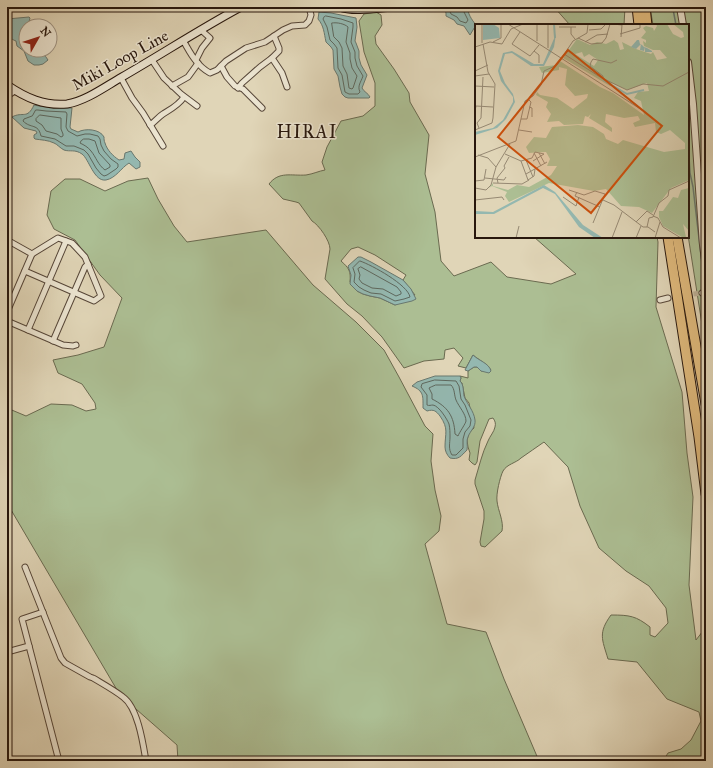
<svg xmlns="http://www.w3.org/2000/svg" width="713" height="768" font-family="'IM FELL Great Primer',serif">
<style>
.green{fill:#acbe93;stroke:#6a6a50;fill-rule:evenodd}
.water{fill:#94b8b0;stroke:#69786f}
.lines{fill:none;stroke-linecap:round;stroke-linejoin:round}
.shore{stroke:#5e685e;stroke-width:1}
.stream{stroke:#69786f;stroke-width:1.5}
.minor-tunnel{stroke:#bbaf95;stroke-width:5;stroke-dasharray:5 2.5;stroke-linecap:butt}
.minor-casing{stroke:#564638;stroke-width:7}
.tertiary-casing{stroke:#564638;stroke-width:8}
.secondary-casing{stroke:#28170d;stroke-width:9}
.motorway-casing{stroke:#28170d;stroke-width:11}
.minor{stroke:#ebe4d0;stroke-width:5}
.tertiary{stroke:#ebe4d0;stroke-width:6}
.secondary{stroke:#ebe4d0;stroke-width:7}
.motorway{stroke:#e0ba7c;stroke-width:9}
.labels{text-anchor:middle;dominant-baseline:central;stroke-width:3;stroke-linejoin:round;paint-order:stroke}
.street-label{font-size:16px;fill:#28170d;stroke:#ebe4d0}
.quarter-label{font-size:18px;letter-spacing:1px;fill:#28170d;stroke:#ebe4d0}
.inset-river{fill:none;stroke:#94b8b0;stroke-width:2}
.inset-road{fill:none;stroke:#968973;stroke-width:1}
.view{fill:#cb4f0c;fill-opacity:0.15;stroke:#cb4f0c;stroke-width:2}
.inset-edge{fill:none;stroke:#28170d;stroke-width:2}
</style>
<rect width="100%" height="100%" fill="#e0d5b7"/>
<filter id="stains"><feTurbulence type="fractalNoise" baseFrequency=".005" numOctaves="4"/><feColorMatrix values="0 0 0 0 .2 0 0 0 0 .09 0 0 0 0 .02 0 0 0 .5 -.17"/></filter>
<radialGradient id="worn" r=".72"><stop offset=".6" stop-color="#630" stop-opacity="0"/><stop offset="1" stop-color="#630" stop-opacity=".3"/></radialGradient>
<g class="green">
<polygon points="554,7 625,7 624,25 593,25 592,24 590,25 570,25"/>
<polygon points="650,7 662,7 693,11 700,7 706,7 706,350 688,235 688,25 653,25"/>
<path d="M376 12 381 15 382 25 375 36 376 44 394 69 409 93 410 102 429 135 425 174 435 212 441 261 454 276 491 262 507 277 551 284 576 274 534 237H657L658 242 656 307 682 392 687 453 693 497 689 585 696 640 706 627V761H663L668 753 681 749 691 740 701 721 699 712 667 699 637 662 608 659C602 639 598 633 611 615 630 615 636 616 650 627V635L655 637 668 623 666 608 649 586 626 571 599 548 580 506 568 467 544 442C536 447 529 453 521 458 516 463 507 464 503 471 500 477 496 494 497 501 498 511 504 521 502 531L485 547 481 546 480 542 484 519V511L475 484V480C479 467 482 453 488 441 490 436 494 432 495 427 496 423 495 421 493 418L489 419 480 441 477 462 475 465 472 463 469 460 470 453 468 447 467 440 469 433 474 428 469 403 465 398 462 383 460 381 461 378 460 376 468 378V371L474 367H477L481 371 491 370C486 363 479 360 473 355L466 368 458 366 463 358 454 348 445 350 444 359 424 361 404 368 382 337 362 316 347 304 325 279 330 249C330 241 319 225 312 221L299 203 296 202 283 199 269 184C279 171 291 176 306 175 313 174 319 171 325 170L322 162 327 147 341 121 363 116 375 106V83L364 52 359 21 364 14ZM358 247 375 255 406 275 403 280 415 295 395 305 380 298 370 296 363 294 357 291 350 282C351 271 349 268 341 261L351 249Z"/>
<polygon points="148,178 158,199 174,226 187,242 266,230 313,285 356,322 384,350 399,377 425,426 433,434 431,461 435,490 441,516 439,531 425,544 447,624 486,632 504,679 539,761 178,761 177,745 120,695 7,503 7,408 26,416 51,404 72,405 86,411 96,409 95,403 82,384 58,373 53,360 78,355 104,347 122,298 100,275 75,240 54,229 47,215 51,191 65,179 80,179 105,191 128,181"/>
</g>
<g class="water">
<path d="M444 7H468C467 13 472 20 476 25L470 35 464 26 457 24 454 20 446 16V13Z"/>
<path d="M319 12 331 13 356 18 357 27 355 41 356 43 359 51V58L361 65 367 75 362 88C364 92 368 93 370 97L369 98H348L345 97 342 94 340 87 338 76 334 69 333 50 331 47 326 42C324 33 324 26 318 19Z"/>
<path d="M29 17 30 18 28 26H26V50C36 50 42 50 48 60L43 64 39 65H34L28 61 24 51 17 46 16 41C5 37 7 30 7 19Z"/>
<path d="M34 105C47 108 59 108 72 108L70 127 71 129 78 132C85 128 100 129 104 137 104 139 104 141 105 143 107 150 113 156 119 160L124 159 125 153 131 151 135 157 140 162V167L136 169 129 163C121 168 116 178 106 180 94 182 89 159 82 154 75 149 70 152 64 150 60 148 57 144 54 143 48 140 41 140 35 139L34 138V135L37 133 36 131 24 128 12 117C23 111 27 120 34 105Z"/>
<polygon points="358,257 361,257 371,262 403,280 411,289 416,299 412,301 395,305 380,298 370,296 363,294 357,291 350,284 351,275 348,266"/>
<path d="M473 355C479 361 489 363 491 371L489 373 481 371 477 367H474L468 371 465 370Z"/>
<path d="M435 376H460L461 378 460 381C464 385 463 391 464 396 467 404 474 411 475 420 476 427 470 431 468 437 466 441 468 445 467 450 461 456 459 460 450 458 447 455 445 451 445 447 445 433 449 429 440 416 436 411 434 409 427 411L423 408C423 396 424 391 412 386L417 382Z"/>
</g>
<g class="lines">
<g class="shore">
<polyline points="448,7 451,14 457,17 460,21 466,23 468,20 464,12 464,7"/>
<path d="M326 16 341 19 353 23V27L351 42 355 52V58L357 66 363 76C361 82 357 86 360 92L358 94H349L345 92 342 75 338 68 337 48 334 44 330 40 327 27 323 19 324 17Z"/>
<path d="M332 23C337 22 345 24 348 27L346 42 350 53V59L352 68 357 76 353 88 352 89 349 88 347 74 343 66 342 48 339 42 334 37Z"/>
<path d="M36 110H38L46 111 66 112 67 114 66 127 68 131 77 136 85 134H90L98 136 100 139 101 145 104 151 111 159 118 164V167L116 169 107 175 104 176 101 174 96 168 88 154 84 150 74 146H66L55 139 41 136C38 123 31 129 23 121L24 119 32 116Z"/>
<polygon points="40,115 61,118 61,129 63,134 63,136 61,137 57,134 46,131 42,125 36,121 36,119"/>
<path d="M84 139H89L95 141 99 153 110 165V167L105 170C98 165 96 157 91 151 88 147 84 145 80 143L81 141Z"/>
<path d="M360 261C372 265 408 285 410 297L404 299 395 301 381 294 371 293 364 290 359 287 354 282 355 274 353 268Z"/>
<polygon points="361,267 397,287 401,292 401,294 396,296 383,289 372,288 362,283 359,279 360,275 358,269"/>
<path d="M435 380 456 381 459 386 461 399 465 405 471 420 470 426 465 432 463 439V448L456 455H452C448 449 450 443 450 437 450 433 450 428 449 424 447 419 439 406 433 405 431 405 429 406 427 405V395L421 387 422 384Z"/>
<path d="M436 385H451C455 389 454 395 456 400 459 407 466 414 466 421 466 423 459 433 458 436L455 434C454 416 448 407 432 399V394L429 388 431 387Z"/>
</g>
<g class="stream">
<polyline points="670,7 673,9 676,25"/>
<polyline points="688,140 690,173 693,187 705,290"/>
</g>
<polyline class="minor-tunnel" points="686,295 702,293"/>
<g class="minor-casing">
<g id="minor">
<path d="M183 40C190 53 197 66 210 73L217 70 226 61 246 48 265 42 283 30 292 26 305 25 309 21 311 15 309 7"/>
<polyline points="272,58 282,73 287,87"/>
<polyline points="152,60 164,78 181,94 197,106"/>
<polyline points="196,60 202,48 210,38 201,30"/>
<polyline points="221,66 227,77 235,86 243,89 262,108"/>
<polyline points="121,78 132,98 143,113 163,146"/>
<polyline points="172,86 188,77 196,66 198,63"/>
<polyline points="238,88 242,83 260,67 272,58 279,51 279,48 274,36"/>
<polyline points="7,96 15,91"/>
<path d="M150 125C155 122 158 117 163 114 171 109 179 105 184 97"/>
<polyline points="7,240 32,254 58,238 72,243 85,257 101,296 94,301 25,271"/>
<polyline points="702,293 706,291"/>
<polyline points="660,300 668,298"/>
<polyline points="7,312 32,254"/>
<polyline points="7,321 63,345 73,346 76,345"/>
<polyline points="28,330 66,241"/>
<polyline points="53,341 85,267 88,264"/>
<path d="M25 567 61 658 65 663 90 677 93 678C103 684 114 690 123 697 138 708 143 743 146 761"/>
<polyline points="43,612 22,619 59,761"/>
<polyline points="7,652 29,646"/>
</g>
</g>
<g class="tertiary-casing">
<g id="tertiary">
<polyline points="680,7 683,25"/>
<polyline points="688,62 693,104 703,245 706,267"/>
</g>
</g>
<g class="secondary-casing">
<g id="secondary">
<path d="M340 7C352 12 379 8 393 7"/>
<path d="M7 85C26 98 44 106 67 104 86 101 106 86 122 77 162 54 200 29 241 7"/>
</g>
</g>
<g class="motorway-casing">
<g id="motorway">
<polyline points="637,7 639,25"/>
<polyline points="645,7 647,25"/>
<polyline points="668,237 699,437 706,494"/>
<polyline points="677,237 706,404"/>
</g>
</g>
<use href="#minor" class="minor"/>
<use href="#tertiary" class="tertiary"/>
<use href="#secondary" class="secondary"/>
<use href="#motorway" class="motorway"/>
</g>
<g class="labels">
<g class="street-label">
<text transform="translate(120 60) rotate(-29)">Miki Loop Line</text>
</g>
<g class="quarter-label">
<text x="307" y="132">HIRAI</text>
</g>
</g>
<g transform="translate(475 24)">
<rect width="214" height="214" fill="#e0d5b7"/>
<path d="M181 0H192L198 10 206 14 209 13 208 8 198 0H214V156L196 164 177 189 164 183 146 182 131 165 119 167 74 159 34 178 30 172 32 168 17 162 14 164 18 159V162L33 166 42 161 54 163 76 151 82 142H72L75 135 71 128 54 129 51 123 59 113 71 114 77 103 103 101 118 103 129 110 131 115 143 120 148 116 189 128 210 125V119L195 106 186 110 181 108 180 99 160 103 158 99 165 96 163 92 149 94 131 90 130 98 137 104V108L114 94 116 90 113 93 110 92 108 100 89 101 84 97 72 98 76 90 71 83 73 78 61 71 62 68 65 71 82 74 98 85 112 74 113 70 100 72 90 61 92 45 84 43V46L67 49 64 43 82 41 85 37 125 63 138 69 169 91 166 77 159 74 163 68 174 67 172 59 152 66 137 59 135 62 88 34 102 15 115 21 122 18 131 20 139 16 143 19 145 26 149 25 147 18 161 25 176 30 178 28 182 36 192 34 185 26H178L169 22 168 17 171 19V16L166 14 171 8 168 4 171 2 178 4 179 7 182 2ZM107 28 109 33 114 30 123 36 119 42 100 30ZM214 164V207L208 200 211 213H207L188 202 184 193V187H188L198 173 203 174 206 166Z" fill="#acbe93" fill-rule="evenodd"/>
<path d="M8 0H18L24 4 25 14 8 16ZM81 10 79 23 69 42H56L37 29 30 30 25 47 30 59 38 70 40 78 31 95 22 104 0 111V108L18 104 28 96 38 78V73L26 57 23 47 28 29 37 27 59 40H68ZM162 16H164L165 20 167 21 169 23 172 24 177 27V28H170V23L169 27 165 26 166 20 161 25 156 23ZM69 161 80 168 108 201 128 214H120L104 203 80 170 68 164 19 190H0V187L18 188Z" fill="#94b8b0"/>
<path class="inset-river" d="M79 0 80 14M128 56 152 70 169 66"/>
<path class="inset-road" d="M7 0V19M33 0 170 88M73 0V24M138 0 147 1 146 13M84 3H101M96 3V10L100 15M114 6 126 5 131 0M45 8 37 20 55 32 64 21M145 10 165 4V0M103 14 116 20 127 19 131 14 135 0M62 17V0M18 18 26 14V0M110 18 122 11 133 10M0 23 15 18 27 20 36 5 48 0M59 27 64 31V39M89 30 125 53 152 66 168 60 188 62 214 48M0 47 13 41M0 52 14 50M128 55V52L115 42 116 38 118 35 136 39 142 36M0 62 19 63M54 83 57 84V93M0 87 1 82 18 83M46 95H52L56 78 53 75M4 104 2 99 6 94 8 53M0 106 17 99 18 94 20 60 13 48 8 20M44 106 57 108M59 129 66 142M64 129 70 140M30 130 46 137M3 131 13 134 21 143M0 133 41 117 50 77 58 72 66 61 69 47 82 41 98 17 112 9 113 0M51 136 58 153M58 137 69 130M60 145 59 152 53 156 46 137 57 134 60 128 69 130M51 150 72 138M10 154 29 156 31 153M0 157 9 156 11 145M18 159 47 160 54 156M23 159 22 154 30 144 29 142 34 133M0 164 11 166 16 161 21 143 35 120M94 166 109 171 120 167 130 170 118 199M102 168 100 172 125 183M88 173 101 182 104 173M0 176 27 173 29 176M128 176 139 181 168 203H173L180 208M178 192 183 194 188 203 206 214M161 198 172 187 178 191M172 203 174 194 178 193 184 179 193 172 194 166 214 157M41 214 44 202M137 214 147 188M161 214 166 202M180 214 185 198"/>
<path class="view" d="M93 26 187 102 116 189 23 113Z"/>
<rect width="214" height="214" class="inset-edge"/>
</g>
<rect width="713" height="768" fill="none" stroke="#e0d5b7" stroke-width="24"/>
<rect x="8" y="8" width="697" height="752" fill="none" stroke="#28170d" stroke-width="2"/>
<rect x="12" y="12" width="689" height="744" fill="none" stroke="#28170d"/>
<g transform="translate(38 38) rotate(51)"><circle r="19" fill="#ebe4d0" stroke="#9d9282"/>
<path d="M0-3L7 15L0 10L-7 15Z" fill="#8f2418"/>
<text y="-6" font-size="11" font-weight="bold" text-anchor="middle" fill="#28170d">N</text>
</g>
<rect width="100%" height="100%" filter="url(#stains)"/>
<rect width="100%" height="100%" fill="url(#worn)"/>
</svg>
